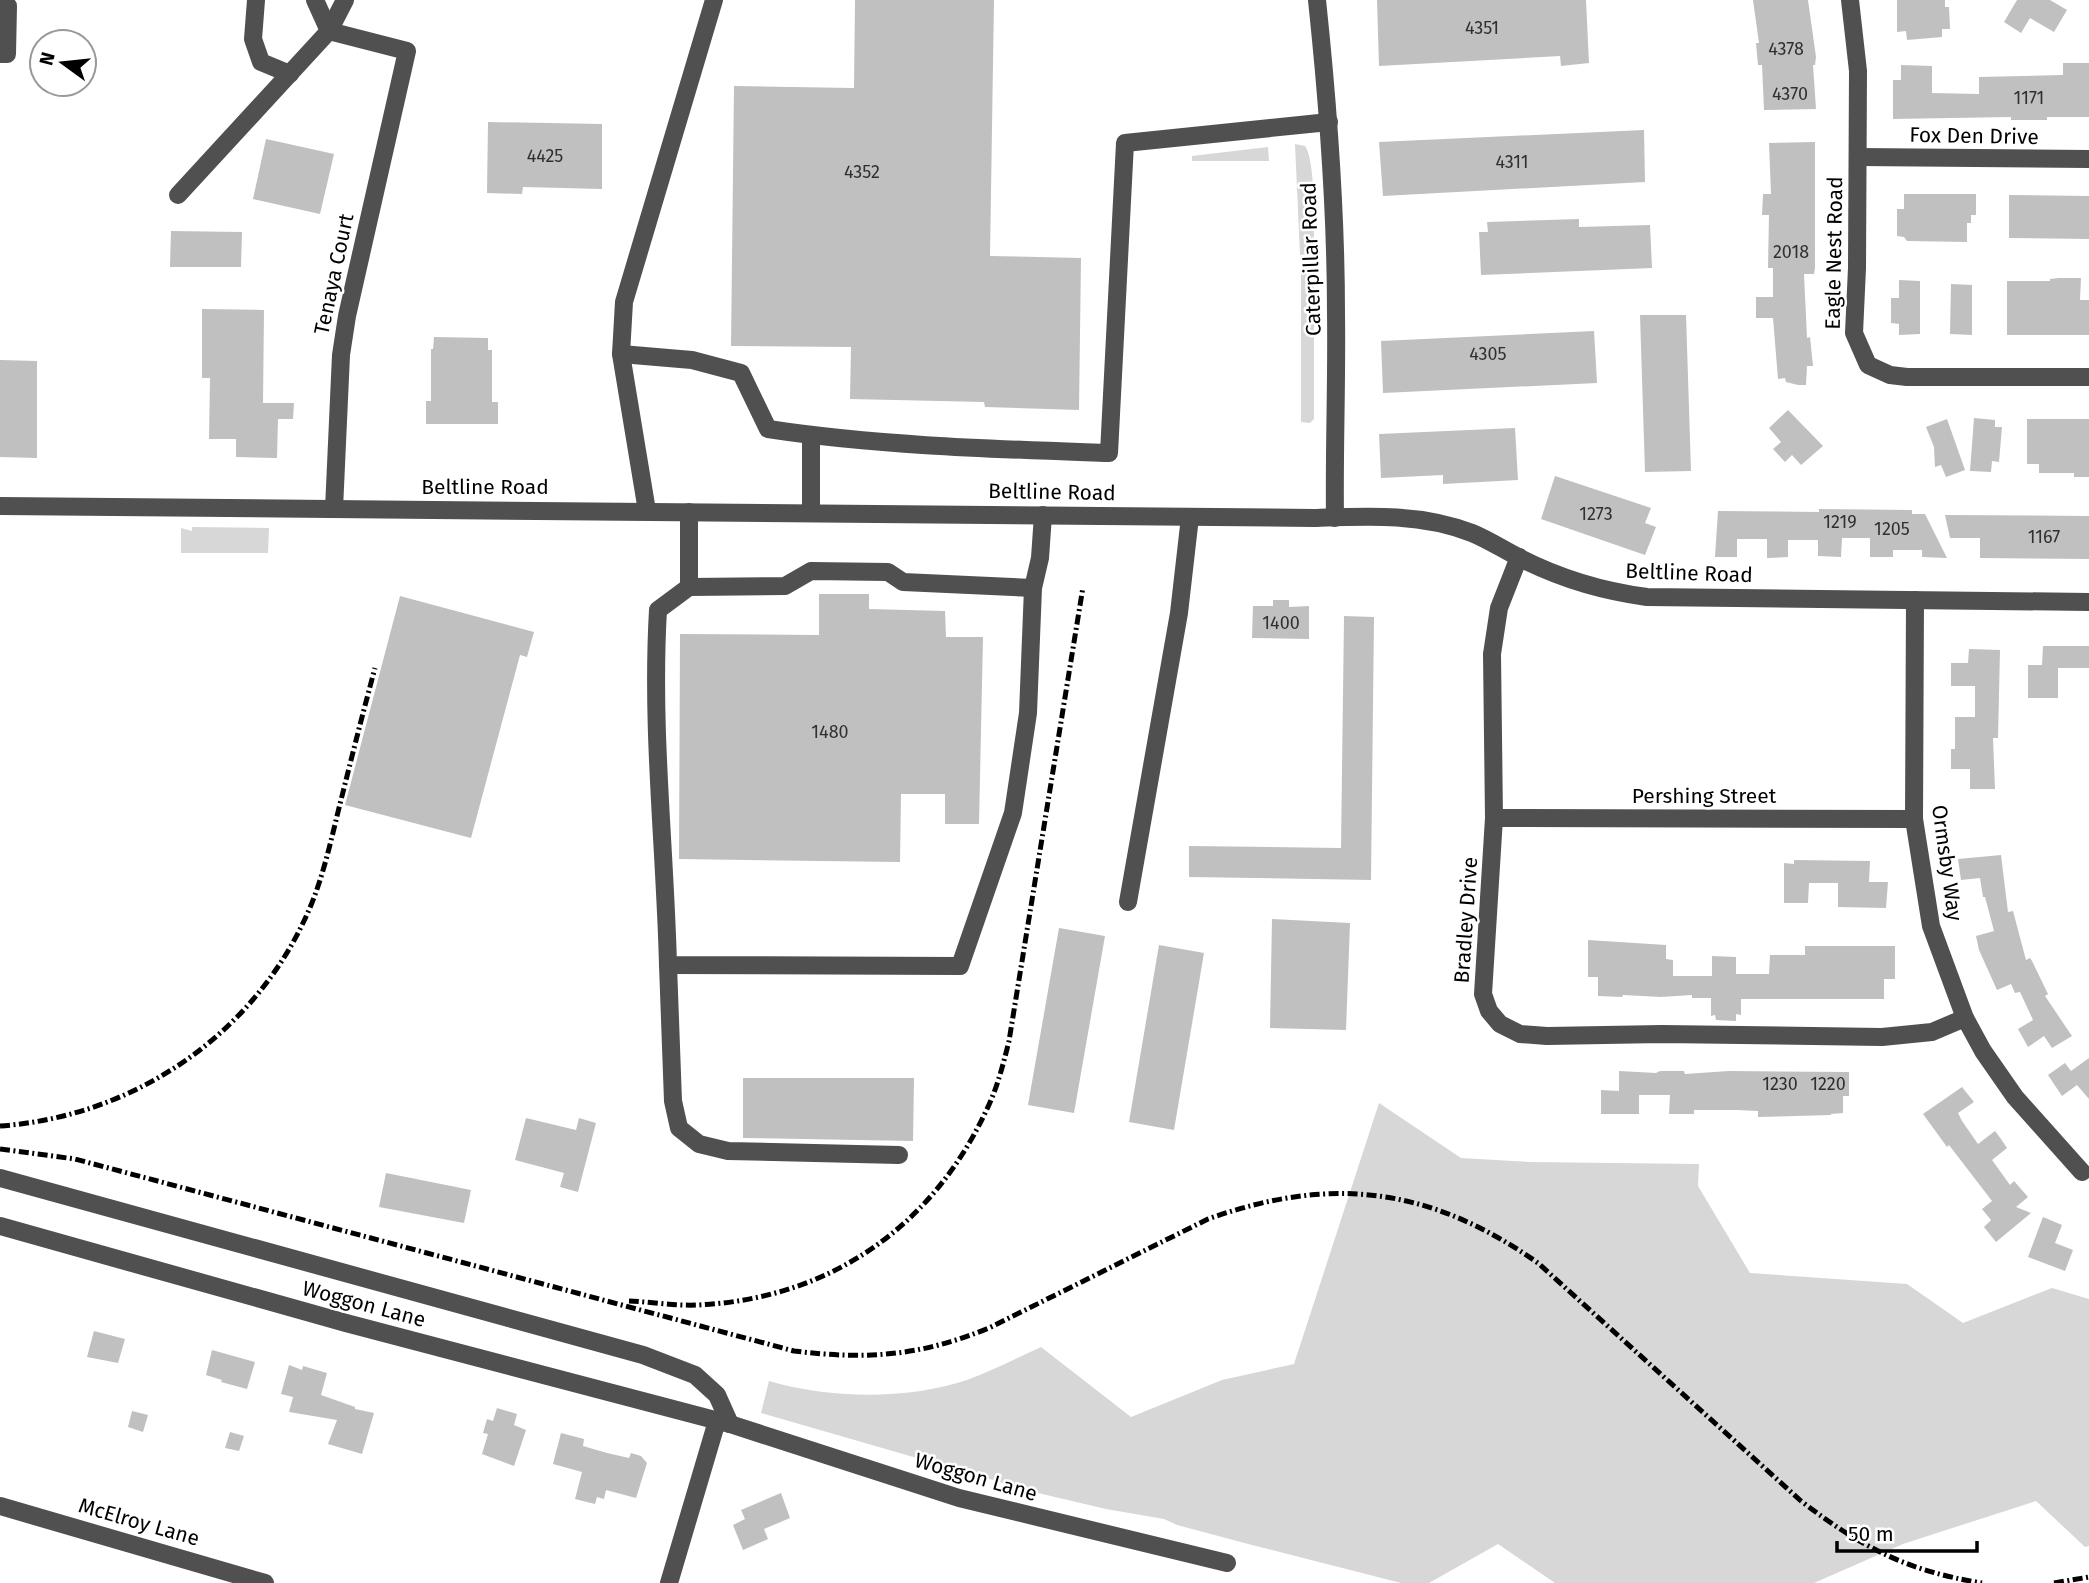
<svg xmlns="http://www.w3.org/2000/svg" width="2089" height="1583" font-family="'Fira Sans',sans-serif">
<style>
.green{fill:#d7d7d7}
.building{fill:#c0c0c0}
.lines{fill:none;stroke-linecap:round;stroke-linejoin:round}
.minor{stroke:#505050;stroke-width:18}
.rail{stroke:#000;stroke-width:5;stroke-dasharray:10 3.5 2 3.5;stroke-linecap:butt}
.labels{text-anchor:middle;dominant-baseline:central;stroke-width:5;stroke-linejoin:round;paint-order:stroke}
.number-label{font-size:18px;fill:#303030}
.street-label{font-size:21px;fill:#000;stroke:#fff}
</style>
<rect width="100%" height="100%" fill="#fff"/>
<g class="green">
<path d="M1295 144 1305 146C1316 161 1314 231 1314 253L1300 255Z"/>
<polygon points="1268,147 1269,161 1192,161 1192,156"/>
<polygon points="1314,257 1314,419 1310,423 1301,422 1301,258"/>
<polygon points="192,527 269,528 268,553 181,553 181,528 192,531"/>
<path d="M1379 1103 1461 1158 1530 1162 1699 1164 1698 1186 1750 1273 1907 1284 1963 1323 2052 1288 2089 1299V1546L2085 1547 2036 1501 1903 1544 1814 1583H1555L1498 1544 1429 1583H1401L1252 1545 1177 1525 1164 1519 1106 1509 1038 1493 761 1413 769 1381C831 1399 906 1400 967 1380 992 1371 1017 1358 1041 1347L1131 1417 1222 1380 1294 1364Z"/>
</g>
<g class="building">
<polygon points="855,0 994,0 990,256 1081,258 1079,410 985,407 984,402 850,399 851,347 731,346 734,86 854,88"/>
<polygon points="1377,0 1586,0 1589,63 1561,66 1560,56 1379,66"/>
<polygon points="1753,0 1808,0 1816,57 1815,65 1813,65 1816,109 1764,110 1762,65 1758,65 1756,43 1759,43"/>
<polygon points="1897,0 1945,0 1945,7 1949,7 1950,29 1942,29 1942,37 1907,40 1906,31 1897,32"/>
<polygon points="2017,0 2050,0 2067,10 2054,32 2030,18 2021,33 2004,22"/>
<polygon points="2063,63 2089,63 2089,117 2047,117 2047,120 2011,120 2011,117 1893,119 1893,80 1901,80 1901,65 1932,66 1932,93 1979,94 1979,77 2063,75"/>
<polygon points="488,122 602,124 602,189 523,187 522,194 487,193"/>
<polygon points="1644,130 1645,182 1383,196 1379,142"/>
<polygon points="266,139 334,154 320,214 253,199"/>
<polygon points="1815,142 1815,268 1814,274 1804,274 1807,338 1810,337 1813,366 1807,366 1806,385 1798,385 1786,382 1785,378 1778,379 1773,318 1756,318 1756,297 1773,297 1773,268 1768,268 1769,215 1762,215 1763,194 1771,194 1769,143"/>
<polygon points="1904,194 1976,194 1976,215 1971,215 1971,223 1967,223 1967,242 1907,241 1904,237 1897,236 1897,209 1904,209"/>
<polygon points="2009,195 2089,196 2089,239 2009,238"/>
<polygon points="1579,219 1579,227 1650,225 1652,268 1481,275 1479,232 1488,232 1487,222"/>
<polygon points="171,231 242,232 241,267 170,267"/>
<polygon points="2059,278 2081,278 2080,300 2089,300 2089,335 2007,335 2007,281 2050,281 2050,279"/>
<polygon points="1899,280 1920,281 1920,334 1899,335 1899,324 1891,323 1891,298 1899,298"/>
<polygon points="1951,284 1972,285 1972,335 1950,334"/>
<polygon points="202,309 264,310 263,403 294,403 293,419 278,419 277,458 236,457 236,439 209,439 210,378 202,378"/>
<polygon points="1640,315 1686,315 1691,471 1645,472"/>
<polygon points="1594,331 1597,383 1383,393 1381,341"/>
<polygon points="434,337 488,338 488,350 492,350 492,402 498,402 498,424 426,424 426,401 431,401 431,349 433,349"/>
<polygon points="0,360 37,361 37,458 0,457"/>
<polygon points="1788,410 1823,446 1801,465 1792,455 1785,462 1773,449 1781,442 1769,428"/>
<polygon points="1974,418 1995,420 1995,427 2002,427 1999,462 1992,461 1991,472 1970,471"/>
<polygon points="1947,419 1965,470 1946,477 1941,465 1935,467 1934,447 1926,427"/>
<polygon points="2027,419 2089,419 2089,477 2074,477 2074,473 2039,473 2039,464 2027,464"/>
<polygon points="1515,428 1518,480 1443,484 1443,475 1381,478 1379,434"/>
<polygon points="1555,476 1651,508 1645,523 1656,527 1645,555 1541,519"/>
<polygon points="1819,509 1912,510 1912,514 1925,514 1947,558 1922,557 1922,550 1893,550 1893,557 1870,557 1870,538 1842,538 1841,557 1818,556 1818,540 1788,540 1788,557 1767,558 1767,539 1737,539 1737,557 1715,557 1718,511 1819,512"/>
<polygon points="1945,515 2089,516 2089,559 1980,558 1980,538 1950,538"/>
<polygon points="819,594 869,594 869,609 945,611 946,637 983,637 979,824 945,824 945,794 901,794 900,862 679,859 680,634 819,635"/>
<polygon points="400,596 534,632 527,657 520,655 471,838 345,805"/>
<polygon points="1273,600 1289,600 1289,607 1309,606 1309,639 1252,638 1253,606 1273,606"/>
<polygon points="1344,616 1374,617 1371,880 1189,877 1189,846 1341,848"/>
<polygon points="2043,646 2089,646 2089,668 2058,668 2058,698 2028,698 2028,665 2042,665"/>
<polygon points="1969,649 2000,650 1998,738 1993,738 1995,789 1970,789 1970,769 1951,769 1951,749 1955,749 1955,717 1975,717 1975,686 1951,686 1951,663 1968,663"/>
<polygon points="2001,855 2008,912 2013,911 2026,960 2030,958 2032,961 2048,994 2045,996 2072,1036 2052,1048 2044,1036 2028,1047 2018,1029 2033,1020 2020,992 2015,993 2011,984 1997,990 1979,950 1976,936 1994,931 1985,897 1983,897 1980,878 1961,880 1958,859"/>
<polygon points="1794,860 1870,861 1869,882 1888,882 1886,908 1838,907 1838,883 1809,883 1808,903 1784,903 1784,863 1794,864"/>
<polygon points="1272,919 1350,923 1346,1030 1270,1028"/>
<polygon points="1059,928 1105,936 1074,1113 1028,1105"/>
<polygon points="1588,940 1666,945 1666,959 1673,960 1673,976 1712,976 1712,956 1736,957 1736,974 1769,974 1770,955 1805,955 1805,946 1895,946 1895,979 1884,979 1884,999 1741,999 1741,1015 1736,1014 1736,1021 1716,1020 1715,1015 1711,1016 1711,998 1692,998 1692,995 1661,997 1623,995 1622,997 1598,996 1598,977 1588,977"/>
<polygon points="1159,945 1204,953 1174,1130 1129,1122"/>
<polygon points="2089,1058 2089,1099 2077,1085 2062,1096 2048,1075 2065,1063 2071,1071"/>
<polygon points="1619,1071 1656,1073 1660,1071 1684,1071 1685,1074 1729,1071 1849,1072 1849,1096 1843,1096 1843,1113 1831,1114 1831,1115 1758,1117 1758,1111 1737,1110 1694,1110 1694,1114 1669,1114 1670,1095 1639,1095 1639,1114 1601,1114 1601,1090 1619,1091"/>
<polygon points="743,1078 914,1078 913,1141 743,1138"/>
<polygon points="1962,1087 1974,1102 1958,1113 1962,1121 1978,1144 1995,1131 2001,1139 2007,1148 1992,1160 2010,1185 2014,1181 2028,1197 2016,1207 2031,1213 1996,1242 1984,1227 1991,1220 1982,1209 1992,1201 1949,1145 1947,1147 1923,1114"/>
<polygon points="526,1118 576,1130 579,1118 596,1123 578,1192 560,1187 564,1173 515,1160"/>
<polygon points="386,1173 471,1190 464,1223 379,1207"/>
<polygon points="2043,1217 2062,1225 2055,1243 2073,1250 2065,1271 2028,1257"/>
<polygon points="94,1331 125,1339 118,1363 87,1357"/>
<polygon points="212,1350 255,1362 247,1389 221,1382 222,1380 206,1375"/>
<polygon points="289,1365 302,1370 303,1366 327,1373 321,1395 355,1407 355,1409 374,1413 362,1454 328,1444 337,1420 289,1412 293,1397 281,1394"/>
<polygon points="497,1408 517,1414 514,1425 526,1430 514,1466 482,1454 488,1434 483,1433 487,1419 493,1421"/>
<polygon points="132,1411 148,1415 143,1432 128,1427"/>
<polygon points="230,1432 244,1436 239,1451 225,1448"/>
<polygon points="561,1433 584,1439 583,1446 607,1453 629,1458 631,1453 641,1456 647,1463 636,1498 606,1490 604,1499 597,1497 595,1504 575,1499 582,1472 553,1464"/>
<polygon points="781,1493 790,1518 764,1529 768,1539 743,1550 733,1525 745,1519 741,1510"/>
</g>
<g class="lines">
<g class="minor">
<polyline points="256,0 253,39 261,62 290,74"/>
<polyline points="315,0 329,31 407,51 347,316 341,355 334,509"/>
<path d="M1317 0C1328 104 1336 209 1336 314 1337 382 1334 450 1335 518"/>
<polyline points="1850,0 1858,71 1857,268 1854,333 1868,365 1890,375 1907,377 2089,377"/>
<polyline points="0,5 8,6 7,54 0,54"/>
<polyline points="1858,157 2089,159"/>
<polyline points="178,195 329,31 345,0"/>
<path d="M621 354 692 360 741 373 768 429C880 446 995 449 1109 453L1125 143 1329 122"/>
<path d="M0 506 1314 518C1367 516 1421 513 1472 533 1489 540 1504 550 1520 558 1561 579 1602 591 1647 597L2089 602"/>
<polyline points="647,511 621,354 624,302 714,0"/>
<polyline points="689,512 689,587 785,586 811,571 888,572 903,582 1033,588 1040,558 1043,515"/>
<polyline points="811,513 811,436"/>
<polyline points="1519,557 1499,608 1492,654 1494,818 1483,994 1489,1011 1500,1024 1520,1034 1547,1036 1662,1034 1882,1037 1932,1032 1965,1018"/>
<path d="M689 587 658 610C651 729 665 846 668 965L960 966 1013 813 1028 713 1033 588"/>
<polyline points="1915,600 1914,819 1931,926 1965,1018 1983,1051 2015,1097 2082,1172"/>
<polyline points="1494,818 1914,819"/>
<polyline points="1128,902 1179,613 1190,517"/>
<polyline points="668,965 673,1101 679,1128 699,1144 728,1151 899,1155"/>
<polyline points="0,1178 643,1355 695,1375 717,1395 730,1424"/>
<polyline points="0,1226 346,1323 730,1424 959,1498 1227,1563"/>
<polyline points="0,1506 265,1583"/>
<polyline points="669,1583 717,1421"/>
</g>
<g class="rail">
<path d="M0 1126C129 1117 247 1040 303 923 320 889 329 849 338 812 350 764 362 716 375 668"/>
<path d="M0 1149 75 1159 794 1351C868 1360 920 1356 989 1328L1208 1219C1331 1175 1430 1187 1538 1263L1801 1501C1861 1547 1907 1571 1982 1583"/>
<path d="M629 1301C651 1302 675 1306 698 1305 827 1299 931 1229 986 1111 997 1089 1003 1065 1009 1041L1083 587"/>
<polyline points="2054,1583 2089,1577"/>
</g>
</g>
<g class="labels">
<g class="number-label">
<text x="1482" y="28">4351</text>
<text x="1786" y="49">4378</text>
<text x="1790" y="94">4370</text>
<text x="2029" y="98">1171</text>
<text x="545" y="156">4425</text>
<text x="1512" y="162">4311</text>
<text x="862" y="172">4352</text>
<text x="1791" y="252">2018</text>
<text x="1488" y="354">4305</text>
<text x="1596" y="514">1273</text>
<text x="1840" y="522">1219</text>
<text x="1892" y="529">1205</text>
<text x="2044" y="537">1167</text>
<text x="1281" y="623">1400</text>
<text x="830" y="732">1480</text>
<text x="1780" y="1084">1230</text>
<text x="1828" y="1084">1220</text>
</g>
<g class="street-label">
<text transform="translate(1974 136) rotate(1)">Fox Den Drive</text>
<text transform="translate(1834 253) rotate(-89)">Eagle Nest Road</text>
<text transform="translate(1311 259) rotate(-92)">Caterpillar Road</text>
<text transform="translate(334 274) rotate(-78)">Tenaya Court</text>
<text x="485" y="487">Beltline Road</text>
<text transform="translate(1052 492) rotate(1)">Beltline Road</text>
<text transform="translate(1689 573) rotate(2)">Beltline Road</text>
<text x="1704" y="796">Pershing Street</text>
<text transform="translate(1947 863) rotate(82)">Ormsby Way</text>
<text transform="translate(1466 920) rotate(-86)">Bradley Drive</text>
<text transform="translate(364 1304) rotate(15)">Woggon Lane</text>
<text transform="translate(976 1477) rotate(16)">Woggon Lane</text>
<text transform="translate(139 1522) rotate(16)">McElroy Lane</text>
</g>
</g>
<g transform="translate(63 63) rotate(285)"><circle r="33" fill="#ffffff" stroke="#999999" stroke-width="2"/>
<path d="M0-5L12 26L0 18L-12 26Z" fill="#000000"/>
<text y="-10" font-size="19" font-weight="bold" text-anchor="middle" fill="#000000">N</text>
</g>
<path d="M1837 1541v10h140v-10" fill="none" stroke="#000000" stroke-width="3.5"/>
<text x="1848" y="1541" font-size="21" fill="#000000" stroke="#ffffff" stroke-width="5" paint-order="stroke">50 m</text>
</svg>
